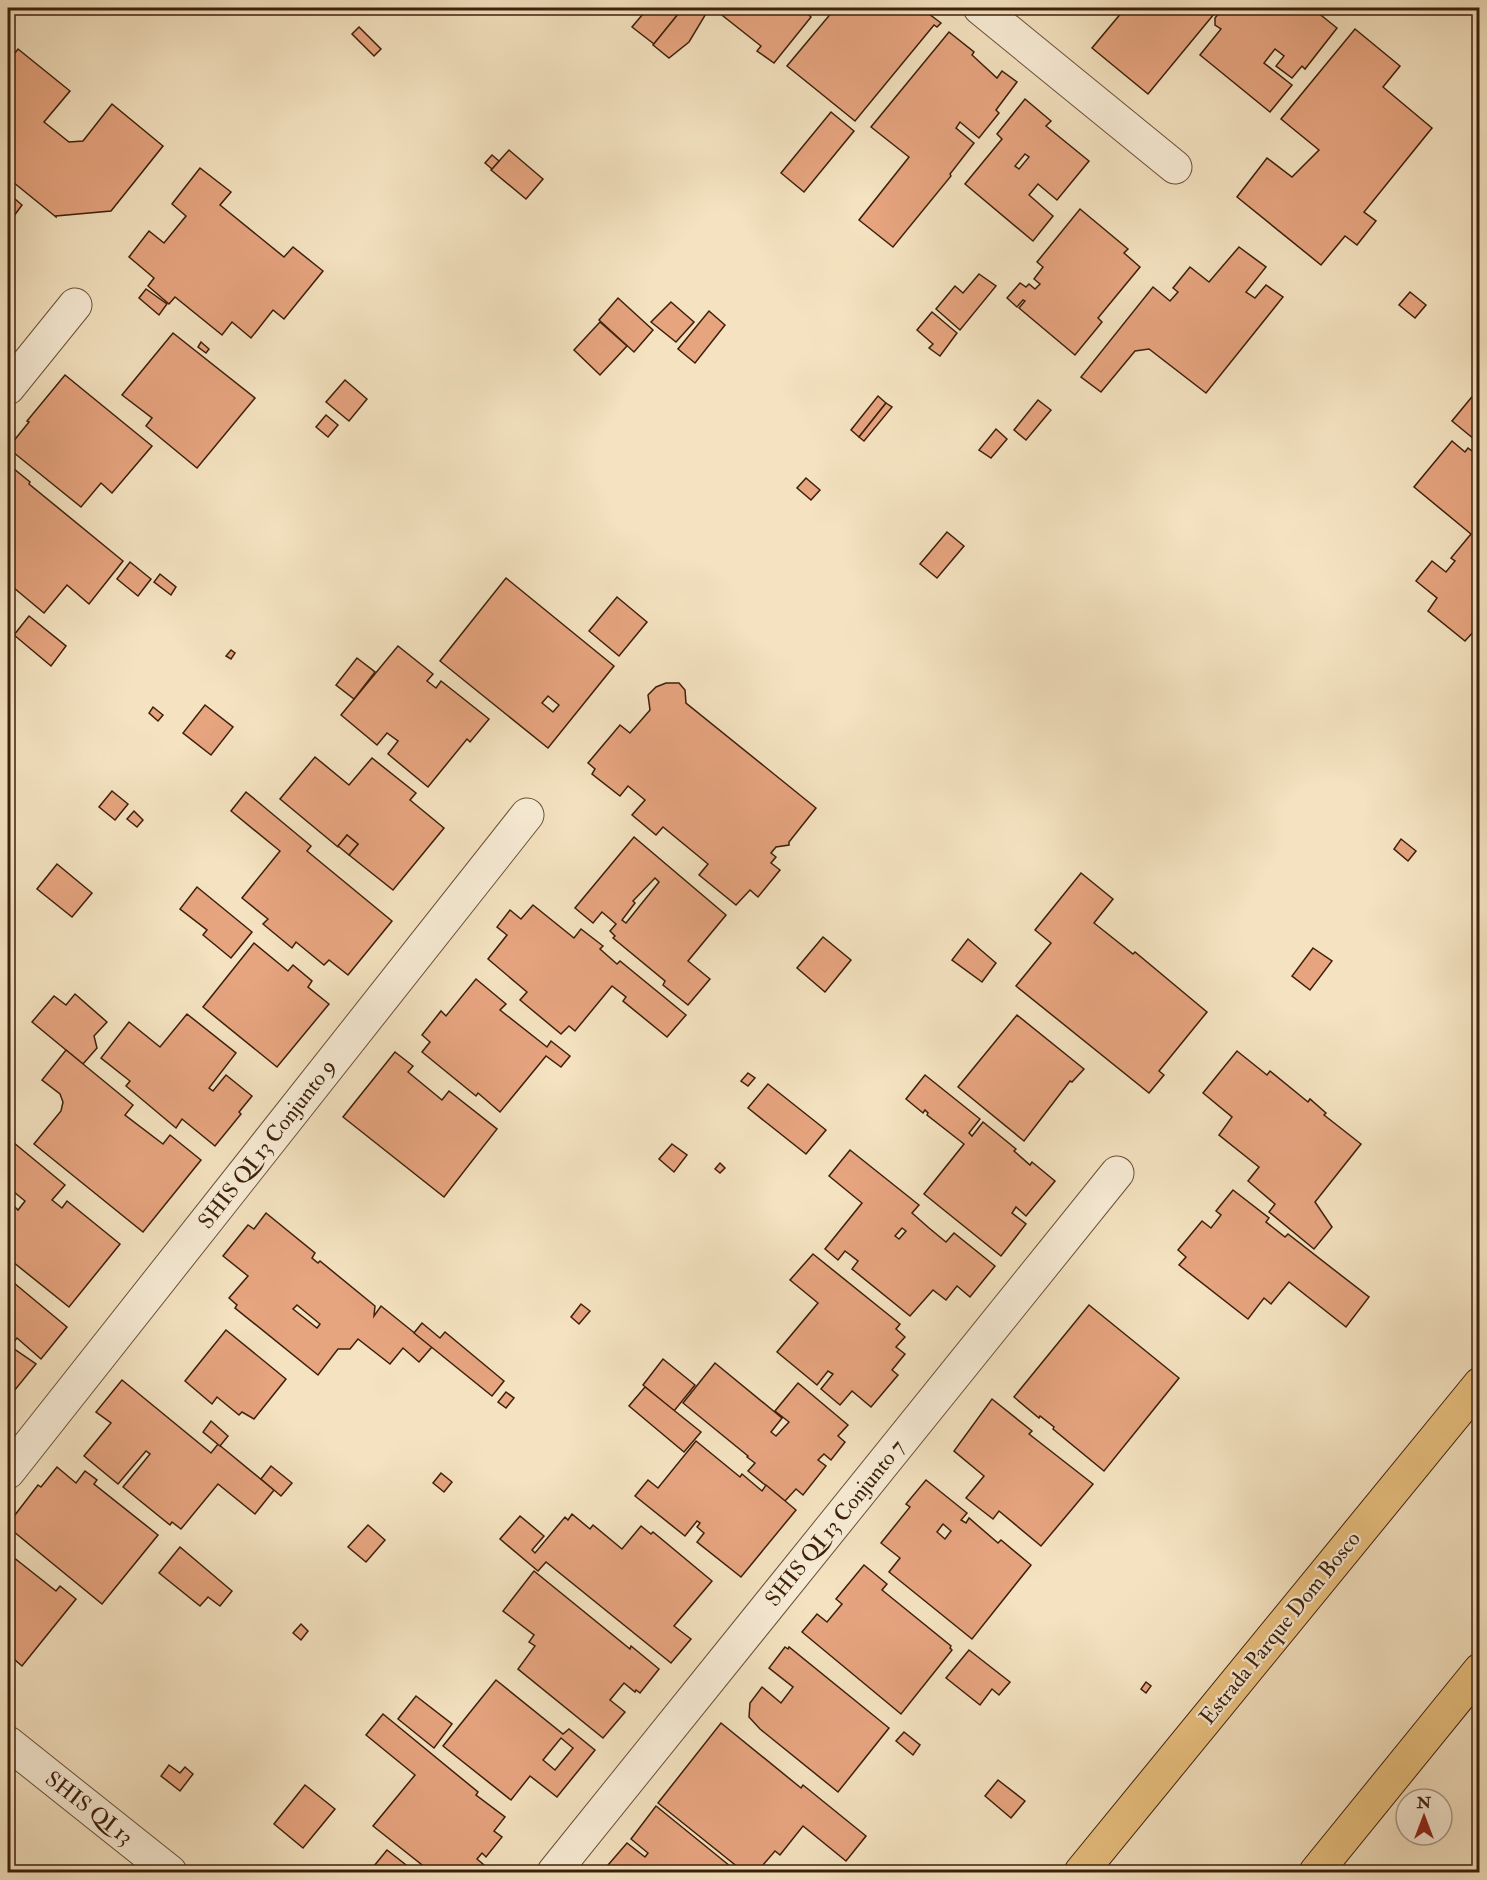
<svg xmlns="http://www.w3.org/2000/svg" width="1487" height="1880" font-family="'IM FELL Double Pica',serif">
<style>
.building{fill:#e6a47f;stroke:#3d200b;stroke-width:1.5;fill-rule:evenodd}
.lines{fill:none;stroke-linecap:round;stroke-linejoin:round}
.street-casing{stroke:#6b5038;stroke-width:35}
.primary-casing{stroke:#3d200b;stroke-width:35}
.street{stroke:#f8ecd6;stroke-width:33}
.primary{stroke:#eac180;stroke-width:33}
.labels{text-anchor:middle;dominant-baseline:central;stroke-width:4.5;stroke-linejoin:round;paint-order:stroke}
.street-label{font-size:22px;fill:#3d200b;stroke:#f8ecd6}
</style>
<rect width="100%" height="100%" fill="#f4e2c0"/>
<filter id="stains"><feTurbulence type="fractalNoise" baseFrequency=".00333" numOctaves="4"/><feColorMatrix values="0 0 0 0 .2 0 0 0 0 .09 0 0 0 0 .02 0 0 0 .5 -.17"/></filter>
<radialGradient id="worn" r=".72"><stop offset=".6" stop-color="#630" stop-opacity="0"/><stop offset="1" stop-color="#630" stop-opacity=".3"/></radialGradient>
<g class="building">
<polygon points="648,8 683,8 654,44 632,27"/>
<polygon points="683,8 701,8 707,12 689,42 669,58 653,45"/>
<polygon points="713,8 811,8 807,13 811,17 774,63 757,51 761,46"/>
<polygon points="828,8 921,8 941,23 937,27 934,25 855,121 787,66 833,11"/>
<polygon points="1060,8 1074,8 1068,14"/>
<polygon points="1117,8 1219,8 1148,94 1092,48 1122,12"/>
<polygon points="1223,8 1312,8 1337,28 1305,69 1302,66 1292,78 1276,66 1284,56 1275,49 1264,63 1292,85 1270,112 1200,55 1221,29 1215,25 1215,18"/>
<polygon points="359,27 381,49 374,56 352,34"/>
<polygon points="1355,29 1400,66 1383,87 1432,128 1364,212 1376,221 1357,245 1345,236 1321,265 1237,197 1267,158 1292,177 1319,150 1281,119"/>
<polygon points="949,32 974,52 972,55 997,78 1002,71 1017,82 996,110 999,113 979,138 960,122 956,128 974,143 950,174 951,176 893,247 859,220 909,157 871,127"/>
<polygon points="18,49 70,91 44,122 69,142 83,141 112,104 163,146 111,211 56,216 56,217 8,178 8,62"/>
<path d="M1025 99 1051 121 1046 126 1089 161 1057 200 1038 184 1029 195 1053 216 1033 241 965 184 1002 139 997 134ZM1025 154 1029 157 1019 169 1015 166Z"/>
<polygon points="831,112 854,131 804,192 781,173"/>
<polygon points="509,150 543,179 526,199 491,170"/>
<polygon points="492,155 499,161 492,169 485,163"/>
<polygon points="200,168 231,192 220,205 284,257 293,247 323,271 284,319 273,310 251,338 232,322 222,335 175,297 169,304 148,286 154,278 129,257 149,231 164,243 186,216 172,204"/>
<polygon points="8,193 22,205 8,224"/>
<polygon points="1080,209 1128,249 1124,253 1140,267 1098,318 1102,322 1075,355 1019,308 1025,301 1023,300 1017,307 1007,298 1020,283 1026,287 1029,284 1035,289 1040,284 1034,279 1043,267 1037,262"/>
<polygon points="1239,247 1266,267 1246,292 1255,298 1266,285 1283,297 1206,393 1149,349 1135,351 1101,392 1081,377 1153,287 1170,301 1178,292 1173,288 1190,267 1209,282"/>
<polygon points="979,274 996,286 960,330 936,309 955,286 963,293"/>
<polygon points="146,289 167,304 159,315 139,298"/>
<polygon points="1410,292 1426,305 1415,318 1399,305"/>
<polygon points="618,298 653,330 634,352 599,320"/>
<polygon points="671,302 694,322 676,342 651,322"/>
<polygon points="709,311 725,325 695,363 678,349"/>
<polygon points="932,312 957,333 940,356 929,348 933,344 917,330"/>
<polygon points="600,322 627,346 600,375 574,350"/>
<polygon points="173,333 255,398 197,468 146,426 152,418 122,395"/>
<polygon points="201,342 209,349 206,353 198,347"/>
<polygon points="65,375 152,446 112,493 101,483 81,507 8,448 29,422 27,421"/>
<polygon points="345,380 367,399 349,421 326,402"/>
<polygon points="1480,387 1480,444 1452,421"/>
<polygon points="878,396 886,403 859,437 851,430"/>
<polygon points="1038,400 1051,410 1026,440 1014,430"/>
<polygon points="886,403 892,407 864,441 859,437"/>
<polygon points="326,415 338,425 328,437 316,427"/>
<polygon points="996,429 1007,439 991,458 979,450"/>
<polygon points="1452,441 1465,452 1468,448 1480,457 1480,634 1475,630 1465,641 1428,611 1437,598 1416,581 1432,561 1446,572 1455,561 1451,558 1471,534 1414,487"/>
<polygon points="8,464 30,482 29,484 123,561 89,604 67,585 44,613 8,583"/>
<polygon points="806,478 820,490 811,500 797,488"/>
<polygon points="947,532 964,546 937,578 920,564"/>
<polygon points="130,562 151,579 138,596 117,579"/>
<polygon points="160,574 176,587 171,595 154,582"/>
<path d="M506 578 614 666 548 748 440 661ZM548 696 559 705 553 712 542 703Z"/>
<polygon points="617,597 647,622 619,656 589,631"/>
<polygon points="29,616 66,646 51,666 14,635"/>
<polygon points="8,634 14,639 8,647"/>
<polygon points="398,646 433,674 427,681 436,688 441,681 489,719 470,742 467,739 428,787 388,754 398,741 387,733 377,745 341,715"/>
<polygon points="231,650 235,653 231,659 226,656"/>
<polygon points="357,658 375,672 354,699 336,685"/>
<polygon points="666,683 679,683 685,690 686,703 816,808 789,842 789,845 776,847 771,853 776,857 771,863 780,870 758,897 750,890 736,905 699,875 708,864 663,827 656,835 632,815 645,800 628,786 620,796 592,774 595,769 588,763 620,725 630,733 650,710 648,695 656,687"/>
<polygon points="205,705 233,727 211,755 183,733"/>
<polygon points="153,707 163,715 158,721 149,713"/>
<polygon points="315,757 349,785 372,758 416,793 410,800 444,828 393,890 349,855 358,844 347,835 338,847 280,799"/>
<polygon points="112,791 128,804 115,820 99,807"/>
<polygon points="246,792 311,846 307,851 392,921 348,975 329,960 324,965 296,942 292,948 263,924 268,919 242,898 280,851 231,811"/>
<polygon points="134,811 143,820 137,827 127,819"/>
<polygon points="347,835 358,844 349,855 338,846"/>
<path d="M634 837 726 915 688 961 710 979 688 1005 663 985 665 981 613 938 615 936 610 931 616 924 602 912 593 923 575 908ZM655 878 659 882 626 923 622 920 635 903 633 901Z"/>
<polygon points="1401,839 1416,851 1408,861 1394,849"/>
<polygon points="57,864 92,893 72,917 37,889"/>
<polygon points="1081,873 1113,899 1094,923 1133,954 1135,952 1207,1012 1159,1071 1164,1075 1149,1093 1016,986 1051,943 1035,930"/>
<polygon points="197,887 252,932 231,958 203,935 207,930 180,909"/>
<polygon points="533,905 574,938 581,929 603,946 600,949 617,964 620,961 686,1015 667,1037 623,1001 626,997 612,986 575,1031 569,1026 561,1034 520,1000 527,992 488,959 507,935 497,927 510,910 521,919"/>
<polygon points="823,937 851,960 825,992 797,968"/>
<polygon points="968,939 996,963 982,982 952,960"/>
<polygon points="254,943 288,971 293,965 312,981 308,987 329,1004 277,1067 203,1007"/>
<polygon points="1313,948 1332,961 1310,990 1292,976"/>
<polygon points="476,979 506,1004 500,1010 547,1047 551,1041 570,1056 561,1067 546,1056 500,1112 478,1093 476,1096 422,1052 430,1042 422,1035 441,1011 446,1016"/>
<polygon points="75,994 107,1022 94,1036 97,1048 83,1064 32,1022 54,996 66,1005"/>
<polygon points="187,1014 236,1053 209,1088 213,1091 226,1075 252,1096 239,1112 241,1114 215,1146 182,1119 176,1128 126,1086 130,1081 101,1058 129,1022 160,1047"/>
<polygon points="1017,1015 1084,1069 1072,1082 1070,1081 1024,1141 958,1087"/>
<polygon points="66,1050 133,1105 125,1115 163,1144 170,1135 201,1160 143,1232 34,1144 61,1111 63,1102 60,1094 42,1080"/>
<polygon points="1237,1051 1267,1075 1270,1071 1308,1102 1310,1099 1326,1113 1324,1115 1361,1144 1315,1202 1332,1227 1314,1249 1269,1212 1275,1204 1248,1181 1259,1167 1219,1135 1232,1117 1203,1093"/>
<polygon points="395,1052 413,1066 408,1072 442,1100 449,1091 497,1129 444,1197 343,1117"/>
<polygon points="748,1073 755,1078 748,1086 741,1081"/>
<polygon points="925,1075 980,1119 969,1133 972,1136 983,1122 1016,1149 1014,1151 1030,1165 1032,1162 1055,1181 1026,1216 1016,1207 1012,1213 1026,1224 1001,1256 924,1194 964,1144 927,1115 928,1113 925,1110 923,1113 906,1099"/>
<polygon points="768,1084 826,1130 806,1154 748,1108"/>
<polygon points="8,1138 65,1185 52,1200 62,1208 67,1201 120,1244 69,1307 8,1258 8,1211 13,1205 18,1210 25,1201 8,1187"/>
<polygon points="672,1144 687,1155 674,1172 659,1159"/>
<path d="M850 1150 919 1205 912 1213 929 1228 946 1242 954 1233 995 1266 970 1297 957 1286 946 1300 933 1290 910 1316 852 1269 858 1261 845 1251 838 1260 825 1249 862 1203 829 1176ZM902 1228 906 1231 899 1239 895 1236Z"/>
<polygon points="720,1163 725,1168 720,1173 715,1169"/>
<polygon points="1233,1190 1269,1218 1266,1222 1285,1237 1288,1234 1369,1297 1346,1327 1289,1282 1271,1304 1264,1298 1248,1319 1179,1265 1186,1257 1178,1250 1202,1221 1211,1228 1221,1215 1216,1211"/>
<path d="M266 1213 315 1253 312 1258 318 1263 320 1261 375 1306 374 1316 381 1306 432 1347 419 1362 403 1348 390 1364 358 1339 350 1349H338L318 1375 235 1308 237 1305 229 1298 248 1276 223 1256 248 1225 254 1229ZM297 1305 320 1324 317 1328 293 1309Z"/>
<polygon points="813,1254 900,1324 896,1329 905,1337 896,1347 905,1354 892,1370 898,1375 871,1407 852,1391 840,1405 821,1389 833,1374 828,1371 817,1385 777,1352 818,1303 790,1280"/>
<polygon points="8,1278 67,1327 41,1359 17,1338 10,1346 36,1364 10,1396 8,1394"/>
<polygon points="581,1304 590,1311 579,1324 571,1317"/>
<polygon points="1089,1305 1179,1378 1104,1471 1053,1429 1054,1427 1040,1416 1039,1418 1014,1397"/>
<polygon points="422,1323 440,1338 445,1332 504,1381 492,1396 414,1333"/>
<polygon points="226,1330 286,1379 254,1419 242,1412 239,1415 217,1397 212,1404 185,1381"/>
<polygon points="663,1359 695,1385 674,1411 643,1385"/>
<polygon points="715,1363 782,1418 771,1432 776,1436 789,1422 775,1411 798,1383 848,1425 838,1436 845,1442 831,1460 824,1454 818,1460 826,1466 803,1495 796,1489 785,1501 748,1471 755,1463 747,1457 748,1456 683,1403"/>
<polygon points="122,1380 211,1453 218,1444 274,1490 255,1514 218,1484 181,1529 172,1522 170,1525 123,1487 150,1454 146,1451 118,1484 84,1456 111,1423 96,1412"/>
<polygon points="645,1387 701,1432 684,1452 629,1406"/>
<polygon points="506,1392 514,1398 506,1408 498,1402"/>
<polygon points="992,1399 1032,1431 1029,1434 1093,1484 1041,1546 999,1511 993,1519 966,1498 984,1476 954,1451"/>
<polygon points="211,1421 228,1436 220,1446 203,1432"/>
<polygon points="696,1441 740,1477 742,1474 762,1491 766,1485 796,1510 741,1577 697,1542 704,1533 697,1527 700,1523 697,1521 685,1536 635,1496 648,1480 658,1488"/>
<polygon points="271,1466 292,1483 281,1496 261,1479"/>
<polygon points="57,1467 76,1483 85,1471 97,1480 94,1484 158,1535 102,1604 8,1527 8,1524 38,1485 41,1487"/>
<polygon points="441,1473 452,1482 444,1492 433,1483"/>
<path d="M926 1480 967 1513 961 1520 966 1523 969 1518 998 1543 1001 1540 1031 1565 972 1639 889 1572 900 1558 881 1543 910 1507 906 1504ZM943 1524 951 1531 945 1539 937 1532Z"/>
<polygon points="572,1514 590,1529 593,1525 622,1549 641,1526 651,1534 653,1532 712,1581 674,1626 691,1639 671,1663 546,1562 538,1571 500,1539 520,1516 544,1536 532,1550 535,1553 565,1517 568,1520"/>
<polygon points="368,1525 385,1540 366,1562 348,1547"/>
<polygon points="180,1547 232,1591 220,1606 208,1597 200,1606 159,1573"/>
<polygon points="8,1553 56,1591 60,1586 76,1599 22,1666 8,1654"/>
<polygon points="864,1565 887,1584 882,1590 951,1646 950,1648 952,1650 901,1714 802,1632 817,1614 827,1622 842,1604 836,1599"/>
<polygon points="534,1571 630,1649 631,1646 659,1669 640,1693 636,1690 635,1692 624,1683 610,1700 625,1712 603,1738 518,1669 535,1646 529,1642 534,1635 503,1611"/>
<polygon points="301,1624 308,1631 301,1640 293,1633"/>
<polygon points="785,1647 788,1649 789,1647 889,1728 838,1792 760,1729 749,1717 750,1703 762,1687 781,1703 793,1687 769,1668"/>
<polygon points="969,1650 1010,1682 999,1695 992,1689 980,1705 946,1678"/>
<path d="M496 1680 563 1734 569 1729 595 1750 557 1797 530 1776 511 1800 443 1746ZM561 1738 573 1748 555 1770 543 1760Z"/>
<polygon points="1146,1682 1151,1686 1146,1693 1141,1689"/>
<polygon points="416,1696 452,1724 434,1748 398,1719"/>
<polygon points="383,1714 478,1792 476,1795 505,1817 494,1831 502,1837 486,1857 482,1853 477,1859 490,1870 488,1872 431,1872 373,1826 415,1775 366,1735"/>
<polygon points="721,1723 801,1788 803,1785 866,1836 846,1861 803,1826 780,1855 775,1851 757,1872 744,1872 658,1803"/>
<polygon points="904,1732 920,1745 913,1755 896,1741"/>
<polygon points="169,1765 180,1773 185,1767 193,1774 180,1791 161,1776"/>
<polygon points="998,1780 1025,1801 1011,1818 985,1796"/>
<polygon points="305,1785 335,1809 303,1848 274,1824"/>
<polygon points="656,1806 730,1866 725,1872 602,1872 627,1843 645,1857 648,1853 631,1839"/>
<polygon points="387,1850 415,1872 369,1872"/>
<polygon points="330,1866 339,1872 325,1872"/>
</g>
<g class="lines">
<g class="street-casing">
<g id="street">
<polyline points="980,8 1175,167"/>
<polyline points="8,388 75,305"/>
<polyline points="8,1472 527,815"/>
<polyline points="8,1743 170,1872"/>
<polyline points="554,1872 1117,1173"/>
</g>
</g>
<g class="primary-casing">
<g id="primary">
<polyline points="1081,1872 1480,1384"/>
<polyline points="1316,1872 1480,1670"/>
</g>
</g>
<use href="#street" class="street"/>
<use href="#primary" class="primary"/>
</g>
<g class="labels">
<g class="street-label">
<text transform="translate(267 1144) rotate(-52)">SHIS QI 13 Conjunto 9</text>
<text transform="translate(835 1523) rotate(-51)">SHIS QI 13 Conjunto 7</text>
<text transform="translate(1280 1628) rotate(-51)">Estrada Parque Dom Bosco</text>
<text transform="translate(89 1808) rotate(38)">SHIS QI 13</text>
</g>
</g>
<rect width="1487" height="1880" fill="none" stroke="#f4e2c0" stroke-width="30"/>
<rect x="9" y="9" width="1469" height="1862" fill="none" stroke="#3d200b" stroke-width="3"/>
<rect x="15" y="15" width="1457" height="1850" fill="none" stroke="#3d200b" stroke-width="1.5"/>
<g transform="translate(1424 1817)"><circle r="28" fill="#f8ecd6" stroke="#ad9a85" stroke-width="1.5"/>
<path d="M0-4.5L10 22L0 15L-10 22Z" fill="#8f2418"/>
<text y="-9" font-size="16" font-weight="bold" text-anchor="middle" fill="#3d200b">N</text>
</g>
<rect width="100%" height="100%" filter="url(#stains)"/>
<rect width="100%" height="100%" fill="url(#worn)"/>
</svg>
